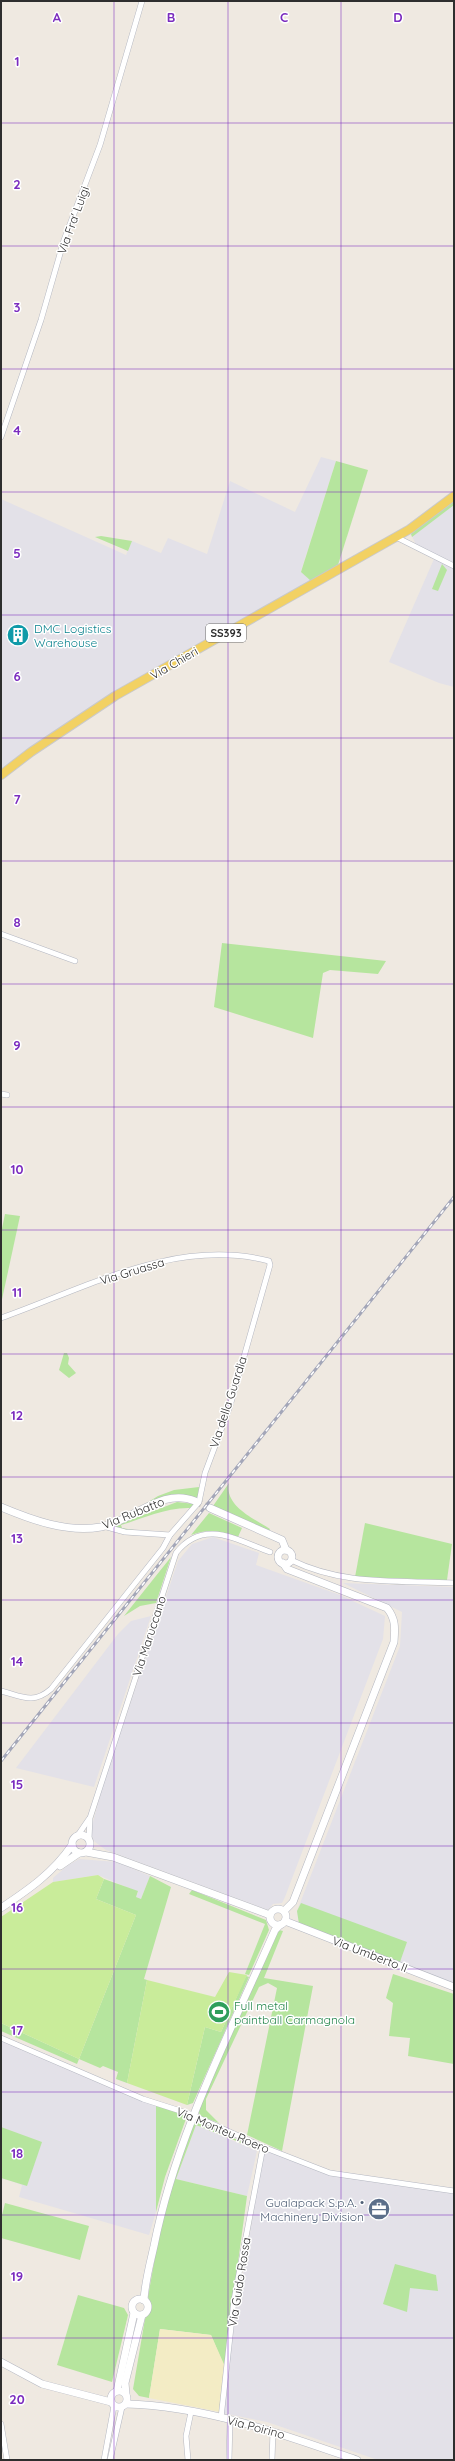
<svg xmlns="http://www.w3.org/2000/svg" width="455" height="2461" font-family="Quicksand,sans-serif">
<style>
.industrial{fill:#e3e1e8}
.green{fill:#b6e59e}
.sand{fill:#f3ecc5}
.pitch{fill:#c9ec9a}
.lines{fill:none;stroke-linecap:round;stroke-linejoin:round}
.secondary-tunnel{stroke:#c8c4bd;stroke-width:7;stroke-dasharray:7 3.5;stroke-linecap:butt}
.street-casing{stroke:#b4b7c1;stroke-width:6}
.secondary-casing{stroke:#b4b7c1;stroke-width:8}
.primary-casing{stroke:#c9c9c9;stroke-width:10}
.street{stroke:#fff;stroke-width:5}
.secondary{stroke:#fff;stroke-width:7}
.primary{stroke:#f2d163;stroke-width:8}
.rail-casing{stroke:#a3a6b8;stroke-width:3}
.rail{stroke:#fff;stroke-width:1.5;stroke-dasharray:4.5;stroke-linecap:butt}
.grid{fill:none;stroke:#7b2cbf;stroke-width:1;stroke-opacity:0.55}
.labels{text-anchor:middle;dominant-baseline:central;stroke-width:3;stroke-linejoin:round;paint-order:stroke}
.shield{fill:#fff;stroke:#6d6d6d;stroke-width:1}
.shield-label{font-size:11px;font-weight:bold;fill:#2e2e2e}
.street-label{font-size:12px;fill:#2e2e2e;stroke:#fff}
.culture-label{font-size:12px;fill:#0d838f;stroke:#fff;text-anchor:start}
.leisure-label{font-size:12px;fill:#27864d;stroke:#fff;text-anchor:start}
.service-label{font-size:12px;fill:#4e5e75;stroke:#fff;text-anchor:end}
.grid-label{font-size:13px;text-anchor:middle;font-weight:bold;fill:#7b2cbf;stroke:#fff;stroke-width:3;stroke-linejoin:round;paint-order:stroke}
</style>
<rect width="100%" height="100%" fill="#efe9e1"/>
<g class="industrial">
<polygon points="321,457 336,461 301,571 311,581 220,633 1,773 1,499 126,555 132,541 161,553 168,538 207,554 230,481 295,512"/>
<polygon points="454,501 454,565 416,545 411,534"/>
<polygon points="434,559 454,568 454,687 439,683 389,662"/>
<polygon points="213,1537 259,1553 256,1565 340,1595 385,1616 383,1639 285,1897 282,1903 273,1904 268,1910 106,1850 95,1842 90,1833 103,1785 178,1561 192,1544"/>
<polygon points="343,1583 454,1587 454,1983 299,1924 297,1911 400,1646 402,1612"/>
<polygon points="151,1616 94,1787 16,1768 118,1634 131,1621"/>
<polygon points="79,1859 117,1862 150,1876 141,1899 136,1897 138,1892 98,1875 53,1882 53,1878 67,1866"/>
<polygon points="1,2040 156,2105 156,2212 149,2235 19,2197 22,2185 3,2178 1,2183"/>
<polygon points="196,2125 257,2151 247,2196 176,2179"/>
<polygon points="264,2149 330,2174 454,2192 454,2460 378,2460 267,2422 222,2413 238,2296 240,2292"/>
</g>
<g class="green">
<polygon points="336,461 368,470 338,565 311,581 301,572"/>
<polygon points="454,501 454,505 412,537 411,534"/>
<polygon points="101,536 132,541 128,551 95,537"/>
<polygon points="442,564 447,570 438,591 432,589"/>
<polygon points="222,943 386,961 378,974 330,970 323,973 313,1038 214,1007"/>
<polygon points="5,1214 20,1216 1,1304 1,1233"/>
<polygon points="64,1353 67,1353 69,1358 68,1364 76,1373 69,1378 59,1370"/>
<path d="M229 1483C224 1506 255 1519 270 1529L269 1531 213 1506Z"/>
<path d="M199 1487 198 1499C174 1489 154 1503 132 1512L158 1496 174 1490Z"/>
<path d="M177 1502 194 1504 191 1508C167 1507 144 1518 121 1525L122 1528 134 1530 132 1531 116 1528 117 1525Z"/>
<path d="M209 1513 242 1528 238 1537C220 1531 209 1528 191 1535Z"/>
<polygon points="365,1523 452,1544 447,1580 355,1577"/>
<polygon points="171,1557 156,1603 140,1606 124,1616"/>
<polygon points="150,1876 171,1887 144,1979 147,1980 127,2083 116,2079 118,2072 103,2066 100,2068 79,2059 77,2064 1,2031 1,2023 79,2059 136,1915 96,1899 104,1879 138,1891 136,1897 141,1899"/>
<polygon points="192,1890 266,1920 269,1930 249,1975 245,1974 265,1924 189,1894"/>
<polygon points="301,1903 407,1942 400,1962 299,1924 297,1911"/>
<polygon points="279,1930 283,1931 264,1978 313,1986 282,2151 247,2135 277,1988 268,1983 259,1987 206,2099 206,2110 219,2123 200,2116 198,2109"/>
<polygon points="393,1974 454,1994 454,2064 408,2056 410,2038 389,2036 393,2003 386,1998"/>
<polygon points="246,1976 249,1977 193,2103 187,2105 205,2027 221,2032"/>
<polygon points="156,2105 187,2116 165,2177 156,2212"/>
<polygon points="199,2122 259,2150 196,2125 176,2179 247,2196 224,2366 211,2335 160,2329 149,2398 139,2396 133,2389 145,2319 152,2307 148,2297 162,2217 173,2179 194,2123"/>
<polygon points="1,2127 42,2142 27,2186 1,2178"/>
<polygon points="5,2203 89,2226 80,2260 1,2238 1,2219"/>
<polygon points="395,2264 436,2275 438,2291 410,2288 407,2312 383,2304"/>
<polygon points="78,2295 124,2308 128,2315 112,2382 57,2365"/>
</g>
<polygon class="sand" points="160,2329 211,2335 227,2371 220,2412 149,2398"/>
<g class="pitch">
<polygon points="98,1875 104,1879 96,1899 136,1915 79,2059 1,2023 1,1917 53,1882"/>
<polygon points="229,1972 247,1975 221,2032 205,2027 187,2105 127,2083 147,1980 215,1997"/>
</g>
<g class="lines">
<polyline class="secondary-tunnel" points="195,1501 210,1508"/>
<g class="street-casing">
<g id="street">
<polyline points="1,437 41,320 64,240 100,145 142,1"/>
<polyline points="396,537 454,566"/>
<polyline points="1,934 75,961"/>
<polyline points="1,1094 7,1095"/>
<path d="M1 1318C86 1288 176 1237 269 1261L270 1265 230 1406 205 1473 199 1502 170 1535 125 1532 103 1526"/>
<path d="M291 1560C344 1586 397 1580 454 1583"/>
<path d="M1 1691C21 1696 33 1705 51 1689L163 1548 170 1535"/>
<polyline points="78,1835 89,1819"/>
<path d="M89 1839 90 1818 176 1553C204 1518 236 1540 270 1552"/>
<polyline points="1,2038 143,2099 190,2114 263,2147 330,2173 454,2191"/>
<polyline points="221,2418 234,2300 263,2147"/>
<polyline points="1,2424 7,2460"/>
<polyline points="104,2460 114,2406"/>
<polyline points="110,2460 122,2407"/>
<polyline points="188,2460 186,2436 191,2412"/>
<polyline points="229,2460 230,2420"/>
<polyline points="272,2460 273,2431"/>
</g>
</g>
<g class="secondary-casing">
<g id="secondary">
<path d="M1 1507C32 1520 67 1533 101 1527 133 1521 162 1487 195 1501"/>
<polyline points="210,1508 282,1540 286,1550"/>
<circle cx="285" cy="1557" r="7"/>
<path d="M283 1563 287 1569 387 1608C396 1619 395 1629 394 1642L293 1902 284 1911"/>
<circle cx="81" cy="1844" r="9"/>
<polyline points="86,1852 113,1857 270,1915"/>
<polyline points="60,1866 79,1853"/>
<path d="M1 1908C28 1890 53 1873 72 1845"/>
<circle cx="278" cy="1917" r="8"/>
<polyline points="285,1921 454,1987"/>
<circle cx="140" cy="2307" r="8"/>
<path d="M144 2300C145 2282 150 2264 154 2246 176 2135 230 2033 275 1930L280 1925"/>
<polyline points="1,2362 42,2384 111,2402"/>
<circle cx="119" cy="2399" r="8"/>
<polyline points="117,2391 134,2313"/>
<polyline points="126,2394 125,2383 142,2315"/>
<path d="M126 2404C206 2406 282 2434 357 2460"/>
</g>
</g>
<g class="primary-casing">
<polyline id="primary" points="1,775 31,752 115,696 410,529 454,496"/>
</g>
<use href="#street" class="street"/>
<use href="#secondary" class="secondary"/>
<use href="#primary" class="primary"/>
<g class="rail-casing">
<polyline id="rail" points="1,1761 454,1197"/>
</g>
<use href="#rail" class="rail"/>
</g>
<path class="grid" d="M114 1V2460M228 1V2460M341 1V2460M1 123H454M1 246H454M1 369H454M1 492H454M1 615H454M1 738H454M1 861H454M1 984H454M1 1107H454M1 1230H454M1 1354H454M1 1477H454M1 1600H454M1 1723H454M1 1846H454M1 1969H454M1 2092H454M1 2215H454M1 2338H454"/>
<defs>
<g id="building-disc" transform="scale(1.15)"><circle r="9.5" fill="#0f9aa8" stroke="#fff"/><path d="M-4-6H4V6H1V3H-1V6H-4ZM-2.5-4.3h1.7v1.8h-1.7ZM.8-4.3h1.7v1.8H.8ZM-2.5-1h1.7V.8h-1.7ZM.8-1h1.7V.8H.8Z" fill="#fff"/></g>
<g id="stadium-disc" transform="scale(1.15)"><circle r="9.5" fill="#2e9e5b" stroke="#fff"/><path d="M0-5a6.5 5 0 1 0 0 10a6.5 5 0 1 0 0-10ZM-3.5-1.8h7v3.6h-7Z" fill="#fff"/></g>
<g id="office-disc" transform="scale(1.15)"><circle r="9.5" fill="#5c6f8a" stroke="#fff"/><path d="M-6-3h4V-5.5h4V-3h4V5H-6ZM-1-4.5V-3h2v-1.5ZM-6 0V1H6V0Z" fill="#fff"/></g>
</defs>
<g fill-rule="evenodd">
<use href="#building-disc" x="18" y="635"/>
<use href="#stadium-disc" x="219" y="2012"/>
<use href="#office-disc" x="379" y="2209"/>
</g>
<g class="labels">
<rect class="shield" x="206" y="624" width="40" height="18" rx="3"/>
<g class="shield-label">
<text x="226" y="633">SS393</text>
</g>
<g class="street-label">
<text transform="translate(73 220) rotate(-70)">Via Fra' Luigi</text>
<text transform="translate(174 663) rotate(-30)">Via Chieri</text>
<text transform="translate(132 1271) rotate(-17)">Via Gruassa</text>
<text transform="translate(228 1402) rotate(-72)">Via della Guardia</text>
<text transform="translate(133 1513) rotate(-22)">Via Rubatto</text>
<text transform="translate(149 1636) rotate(-72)">Via Maruccano</text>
<text transform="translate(370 1954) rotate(21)">Via Umberto II</text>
<text transform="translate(223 2130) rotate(23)">Via Monteu Roero</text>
<text transform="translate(239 2282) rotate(-81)">Via Guido Rossa</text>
<text transform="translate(256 2427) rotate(15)">Via Poirino</text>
</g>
<g class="culture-label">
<text x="34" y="628">DMC Logistics<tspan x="34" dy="14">Warehouse</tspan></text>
</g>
<g class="leisure-label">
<text x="234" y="2005">Full metal<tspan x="234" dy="14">paintball Carmagnola</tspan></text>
</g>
<g class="service-label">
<text x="364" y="2202">Gualapack S.p.A. •<tspan x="364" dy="14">Machinery Division</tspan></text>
</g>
</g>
<g class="grid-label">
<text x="57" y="22">A</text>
<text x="171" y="22">B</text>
<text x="284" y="22">C</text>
<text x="398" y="22">D</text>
<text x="17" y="66">1</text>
<text x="17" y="189">2</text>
<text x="17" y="312">3</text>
<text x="17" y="435">4</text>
<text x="17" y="558">5</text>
<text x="17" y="681">6</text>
<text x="17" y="804">7</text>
<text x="17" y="927">8</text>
<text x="17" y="1050">9</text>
<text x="17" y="1174">10</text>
<text x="17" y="1297">11</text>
<text x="17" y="1420">12</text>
<text x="17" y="1543">13</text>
<text x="17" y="1666">14</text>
<text x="17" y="1789">15</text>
<text x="17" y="1912">16</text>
<text x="17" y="2035">17</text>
<text x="17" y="2158">18</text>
<text x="17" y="2281">19</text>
<text x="17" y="2404">20</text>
</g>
<rect width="455" height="2461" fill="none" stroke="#2e2e2e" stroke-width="4"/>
</svg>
